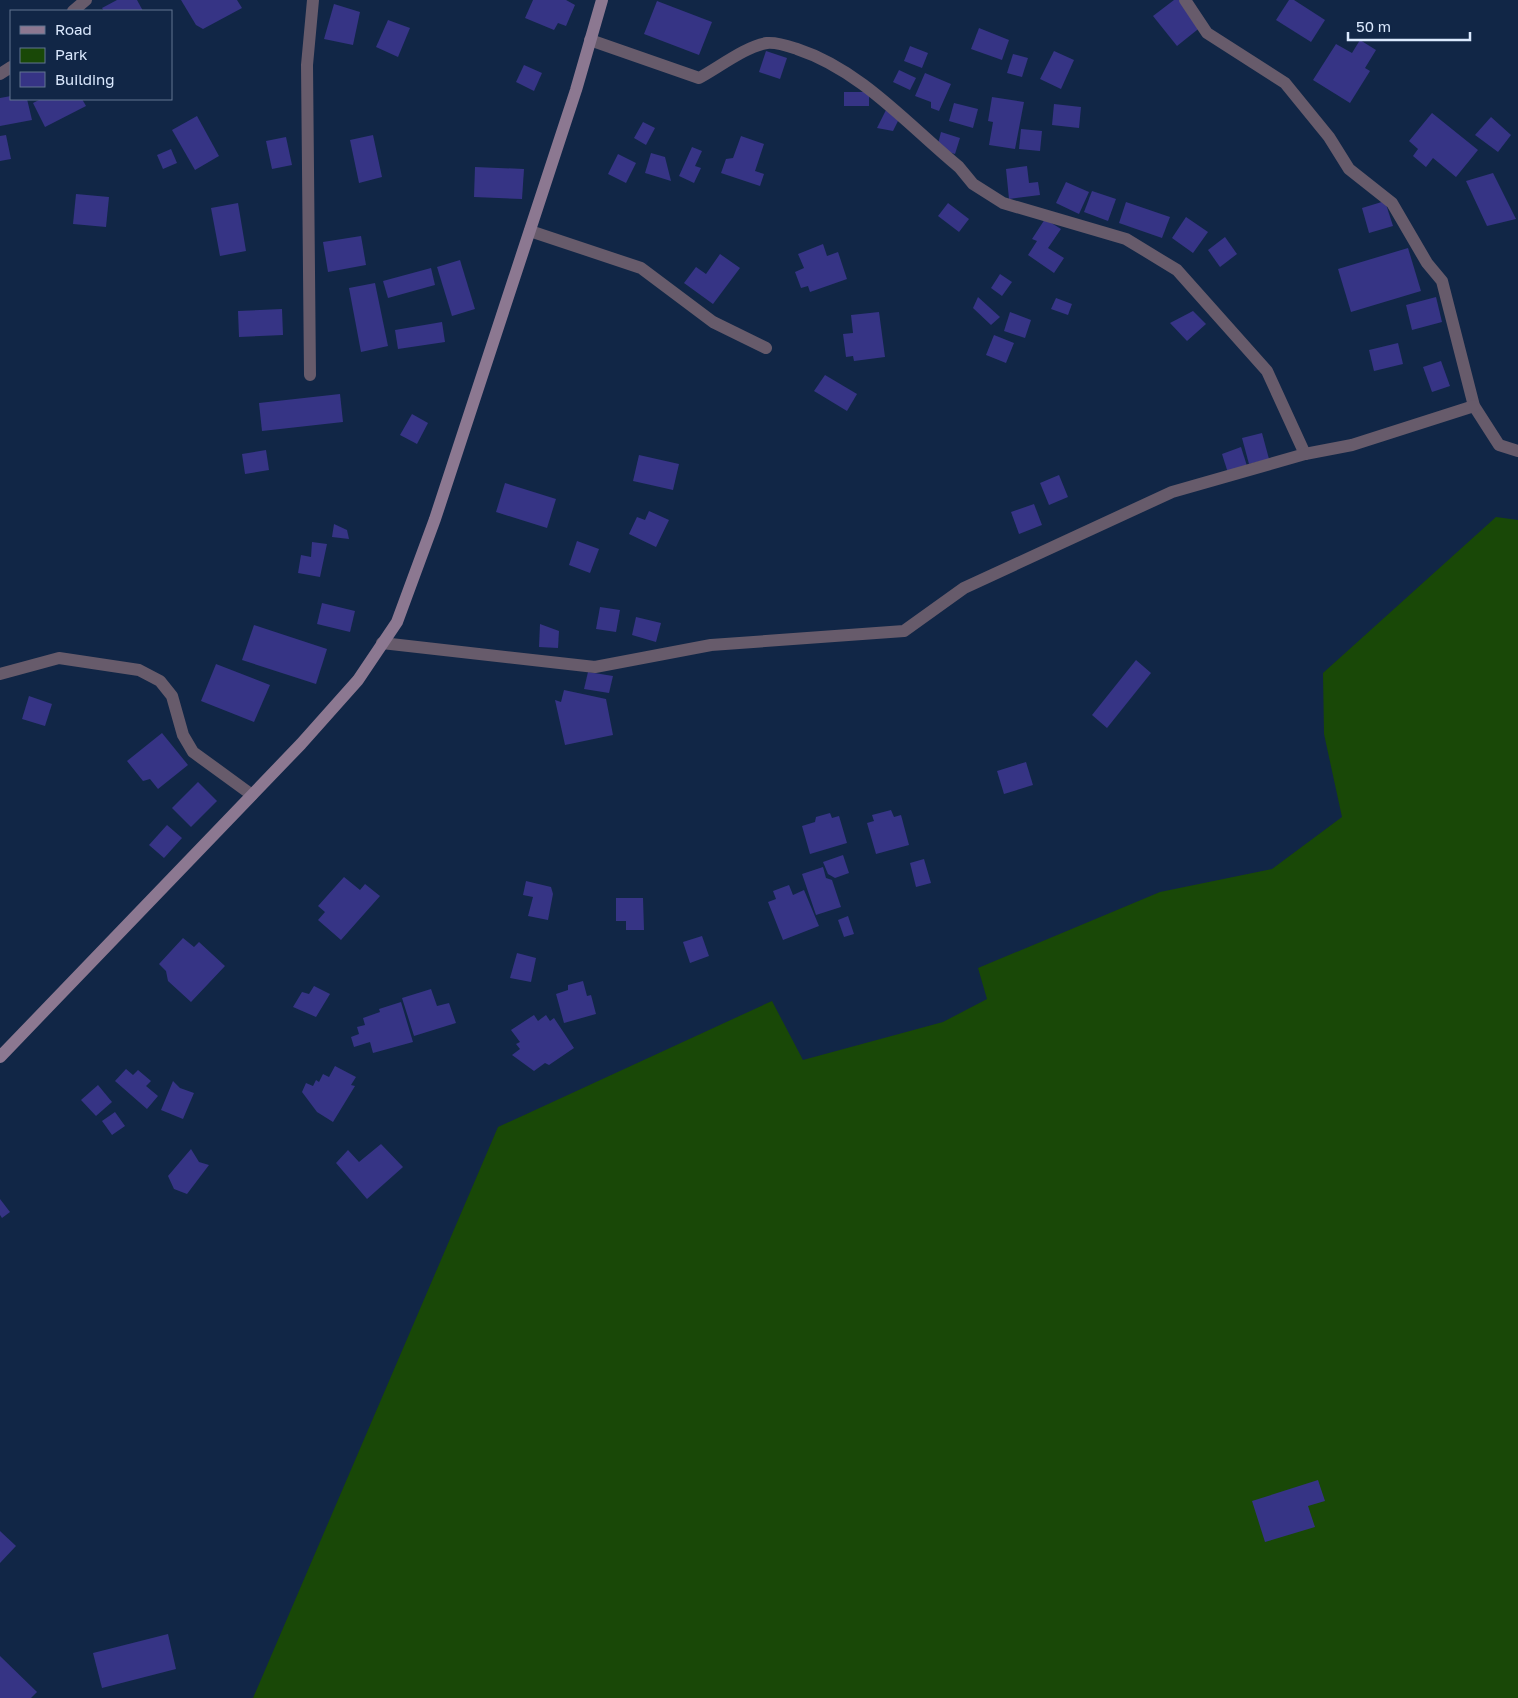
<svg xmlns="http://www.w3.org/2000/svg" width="1518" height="1698" font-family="'Golos Text',sans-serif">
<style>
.green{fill:#194807}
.building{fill:#363485}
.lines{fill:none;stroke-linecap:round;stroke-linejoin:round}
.street{stroke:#675b6b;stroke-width:12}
.secondary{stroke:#8c7891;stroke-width:12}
</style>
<rect width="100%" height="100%" fill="#112646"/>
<polygon class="green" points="1496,517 1518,520 1518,1698 253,1698 498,1127 772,1001 803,1060 943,1022 987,999 978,968 1160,892 1272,869 1342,817 1324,734 1323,673"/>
<g class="building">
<polygon points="117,0 137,0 143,11 104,11 102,8"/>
<polygon points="181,0 237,0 242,8 203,29 196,25"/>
<polygon points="533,0 566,0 575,5 566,26 558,23 554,30 525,18"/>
<polygon points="1174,0 1181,0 1202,26 1177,46 1153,16"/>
<polygon points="1289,0 1294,0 1325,20 1311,42 1276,20"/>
<polygon points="657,1 712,22 699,55 644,34"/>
<polygon points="334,4 360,12 353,45 324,39"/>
<polygon points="388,20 410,28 398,57 376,47"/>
<polygon points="979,28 1009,40 1002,60 971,49"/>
<polygon points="1360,40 1376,50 1365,68 1370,71 1350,103 1313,80 1336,44 1352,53"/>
<polygon points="910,46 928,53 922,68 904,61"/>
<polygon points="766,51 787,58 780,79 759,72"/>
<polygon points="1054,51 1074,60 1061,89 1040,79"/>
<polygon points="1013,54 1028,58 1022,77 1007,73"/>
<polygon points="524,65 542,73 534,91 516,82"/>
<polygon points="899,70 916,78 910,90 893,82"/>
<polygon points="925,73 951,84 939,111 931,108 931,102 915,96"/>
<rect x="844" y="92" width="25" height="14"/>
<polygon points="11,96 11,99 27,99 32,120 0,126 0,98"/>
<polygon points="992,97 1024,102 1015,149 989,145 993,122 988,121"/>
<polygon points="41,99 82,99 86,106 45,127 33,103"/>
<polygon points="954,103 978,109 973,128 949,121"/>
<polygon points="889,104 903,111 893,131 877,128"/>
<polygon points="1054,104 1081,107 1079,128 1052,125"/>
<polygon points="1432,113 1478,150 1456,177 1433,158 1426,167 1413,156 1418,149 1409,141"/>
<polygon points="197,116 219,156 195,170 172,130"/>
<polygon points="1491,117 1511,135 1498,152 1475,135"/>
<polygon points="643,122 655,128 646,145 634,138"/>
<polygon points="1021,129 1042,131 1040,151 1019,149"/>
<polygon points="941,132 960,138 955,154 937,148"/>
<polygon points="6,135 11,159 0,161 0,136"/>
<polygon points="373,135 382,177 359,183 350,140"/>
<polygon points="741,136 764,144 755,171 764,174 760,186 721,173 726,159 733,158"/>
<polygon points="286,137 292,165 272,169 266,141"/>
<polygon points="692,147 702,151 695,166 701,168 694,183 679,176"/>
<polygon points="171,149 177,163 163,169 157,155"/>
<polygon points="651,153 665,157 671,181 645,173"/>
<polygon points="618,154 636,163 626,183 608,174"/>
<polygon points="1027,166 1029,183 1038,182 1040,195 1009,199 1006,169"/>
<polygon points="475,167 524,169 522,199 474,197"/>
<polygon points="1493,173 1516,219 1487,226 1466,181"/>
<polygon points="1066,182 1089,192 1079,214 1056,203"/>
<polygon points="1092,191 1116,199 1108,221 1084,212"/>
<polygon points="76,194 109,197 106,227 73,224"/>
<polygon points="1385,201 1393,226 1369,233 1362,208"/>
<polygon points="1126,202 1170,217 1162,238 1119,223"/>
<polygon points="238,203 246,251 220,256 211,208"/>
<polygon points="948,203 969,219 959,232 938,216"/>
<polygon points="1186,217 1208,232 1193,253 1172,238"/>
<polygon points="1045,219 1061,229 1048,248 1064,258 1054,273 1028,255 1037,241 1032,239"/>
<polygon points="361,236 366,265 328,272 323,242"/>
<polygon points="1225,237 1237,254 1220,267 1208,250"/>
<polygon points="823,244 827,256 838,252 847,279 810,292 808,286 801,288 795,272 804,268 798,254"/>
<polygon points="1408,248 1421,291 1351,312 1338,269"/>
<polygon points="720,254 740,268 713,304 684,283 696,267 706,274"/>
<polygon points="460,260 475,309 452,316 437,267"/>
<polygon points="431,268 435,285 388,298 383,281"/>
<polygon points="1000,274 1012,282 1002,296 991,288"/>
<polygon points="375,283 388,346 361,352 349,288"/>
<polygon points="978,297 1000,317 991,325 973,308"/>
<polygon points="1436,297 1442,322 1412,330 1406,305"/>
<polygon points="1056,298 1072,304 1068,315 1051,309"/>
<polygon points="282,309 283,335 239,337 238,311"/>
<polygon points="1193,311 1206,324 1187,341 1170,323"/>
<polygon points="879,312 885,357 854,361 853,356 846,357 843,334 853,333 851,315"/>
<polygon points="1010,312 1031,320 1025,338 1004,331"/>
<polygon points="442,322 445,342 398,349 395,330"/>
<polygon points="994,335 1014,343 1006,363 986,355"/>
<polygon points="1398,343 1403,364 1374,371 1369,350"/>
<polygon points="1441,361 1450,386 1432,392 1423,367"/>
<polygon points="825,375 857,394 847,411 814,391"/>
<polygon points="340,394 343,422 262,431 259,403"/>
<polygon points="412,414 428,423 417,444 400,435"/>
<polygon points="1262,433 1269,459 1249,464 1242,438"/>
<polygon points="1241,447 1247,466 1228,473 1222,454"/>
<polygon points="266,450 269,470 245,474 242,454"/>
<polygon points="639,455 679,464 673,490 633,481"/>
<polygon points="1059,475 1068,497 1049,505 1040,483"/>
<polygon points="505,483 556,499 547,528 496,512"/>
<polygon points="1034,504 1042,525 1019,534 1011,512"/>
<polygon points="649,511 669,520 656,547 629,534 637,517 645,520"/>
<polygon points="334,524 347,530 349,539 332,537"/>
<polygon points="577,541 599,549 590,573 569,565"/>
<polygon points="312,542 327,544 320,577 298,573 301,555 311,557"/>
<polygon points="322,603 355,611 350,632 317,624"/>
<polygon points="600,607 620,610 616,632 596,629"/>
<polygon points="636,617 661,623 656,642 632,635"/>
<polygon points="540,624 559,631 558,648 539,647"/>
<polygon points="254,625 327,649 316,684 242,660"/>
<polygon points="1136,660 1151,673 1107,728 1092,715"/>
<polygon points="216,664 270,685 254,722 201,701"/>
<polygon points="588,672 613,676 609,693 584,689"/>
<polygon points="564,690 606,699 613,735 565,745 555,700 561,702"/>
<polygon points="29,696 52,704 45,726 22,719"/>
<polygon points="162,733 188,765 158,789 150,779 143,781 127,761"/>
<polygon points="1026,762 1033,785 1004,794 997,771"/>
<polygon points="198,782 217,801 191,827 172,808"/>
<polygon points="891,810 894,817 901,815 909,845 876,854 867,823 874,821 872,815"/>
<polygon points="830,813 832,818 839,816 847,843 810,854 802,826 815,822 816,817"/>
<polygon points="167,825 182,838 164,858 149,845"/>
<polygon points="843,855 849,873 835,878 828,874 823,862"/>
<polygon points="924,859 931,883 916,887 910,863"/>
<polygon points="823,867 826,878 832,880 841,907 816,915 802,874"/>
<polygon points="344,877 360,890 365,884 380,896 341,940 318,920 325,912 318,906"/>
<polygon points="526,881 551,887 553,894 548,920 528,916 533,897 523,895"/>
<polygon points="789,885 793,895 804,890 819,926 783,940 768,902 776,899 773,891"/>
<polygon points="616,898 643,898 644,930 626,930 626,921 616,921"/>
<polygon points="848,916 854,934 844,937 838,920"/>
<polygon points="702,936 709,956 690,963 683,942"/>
<polygon points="183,938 194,947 199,942 225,966 191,1002 168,981 166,971 159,964"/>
<polygon points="517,953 536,958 531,982 510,978"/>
<polygon points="583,981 587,996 591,995 596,1014 564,1023 556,994 568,990 568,985"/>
<polygon points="314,986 330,994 316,1017 293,1007 302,992 309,994"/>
<polygon points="431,989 437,1006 449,1003 456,1023 414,1036 402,998"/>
<polygon points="401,1002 413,1042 373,1053 370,1042 354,1047 351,1037 359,1034 357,1027 365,1025 363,1018 380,1012 379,1009"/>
<polygon points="534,1015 538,1021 546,1015 550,1021 554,1018 574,1048 549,1065 545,1063 534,1071 512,1055 520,1049 516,1044 520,1042 511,1030"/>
<polygon points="335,1066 356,1077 351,1085 355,1086 333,1122 317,1112 302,1092 306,1083 313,1086 316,1080 319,1082 323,1074 329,1077"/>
<polygon points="126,1069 133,1075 138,1070 151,1081 146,1086 158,1096 147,1109 115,1081"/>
<polygon points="173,1081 180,1088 194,1093 183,1119 161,1110"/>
<polygon points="98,1085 112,1102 96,1116 81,1100"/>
<polygon points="115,1112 125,1126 112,1135 102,1121"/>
<polygon points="381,1144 403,1167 367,1199 336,1163 348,1150 359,1162"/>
<polygon points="191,1149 199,1162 209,1165 187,1194 174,1189 168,1176"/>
<polygon points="0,1199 10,1212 2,1218 0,1215"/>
<polygon points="1318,1480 1325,1501 1308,1506 1315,1527 1265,1542 1252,1501"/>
<polygon points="0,1531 16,1546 0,1563"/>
<polygon points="168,1634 176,1669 102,1688 93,1653"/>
<polygon points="0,1656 37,1692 31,1698 0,1698"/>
</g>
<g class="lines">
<g class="street">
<polyline points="1185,0 1207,33 1285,83 1329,137 1349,169 1392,203 1427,263 1442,281 1474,406 1499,445 1518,451"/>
<polyline points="73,11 86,0"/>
<path d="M590 40 699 78C718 68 746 46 767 43 777 42 788 46 797 49 861 70 908 125 959 167L973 184 1003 203 1126 239 1177 270 1267 371 1305 454"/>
<polyline points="0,74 11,67"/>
<polyline points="530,231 641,268 713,322 766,348"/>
<polyline points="310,375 307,65 313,0"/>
<polyline points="382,643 595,667 711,645 904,631 964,588 1172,492 1305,454 1352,445 1474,406"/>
<polyline points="0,674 59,658 139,670 160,681 172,696 183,735 193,752 252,795"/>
</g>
<polyline class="secondary" points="0,1057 301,744 358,680 397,622 435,519 576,90 602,0"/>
</g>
<rect x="10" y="10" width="162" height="90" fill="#112646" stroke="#627490"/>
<rect x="20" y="26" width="25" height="8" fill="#8c7891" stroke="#627490"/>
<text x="55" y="35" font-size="15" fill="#dbe9fe">Road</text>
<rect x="20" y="48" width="25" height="15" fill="#194807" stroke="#627490"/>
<text x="55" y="60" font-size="15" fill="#dbe9fe">Park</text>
<rect x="20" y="72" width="25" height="15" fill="#363485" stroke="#627490"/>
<text x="55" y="85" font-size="15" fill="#dbe9fe">Building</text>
<path d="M1348 32v8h122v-8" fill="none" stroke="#dbe9fe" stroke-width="2.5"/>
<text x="1356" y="32" font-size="15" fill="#dbe9fe" stroke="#112646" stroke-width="4" paint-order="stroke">50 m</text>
</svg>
